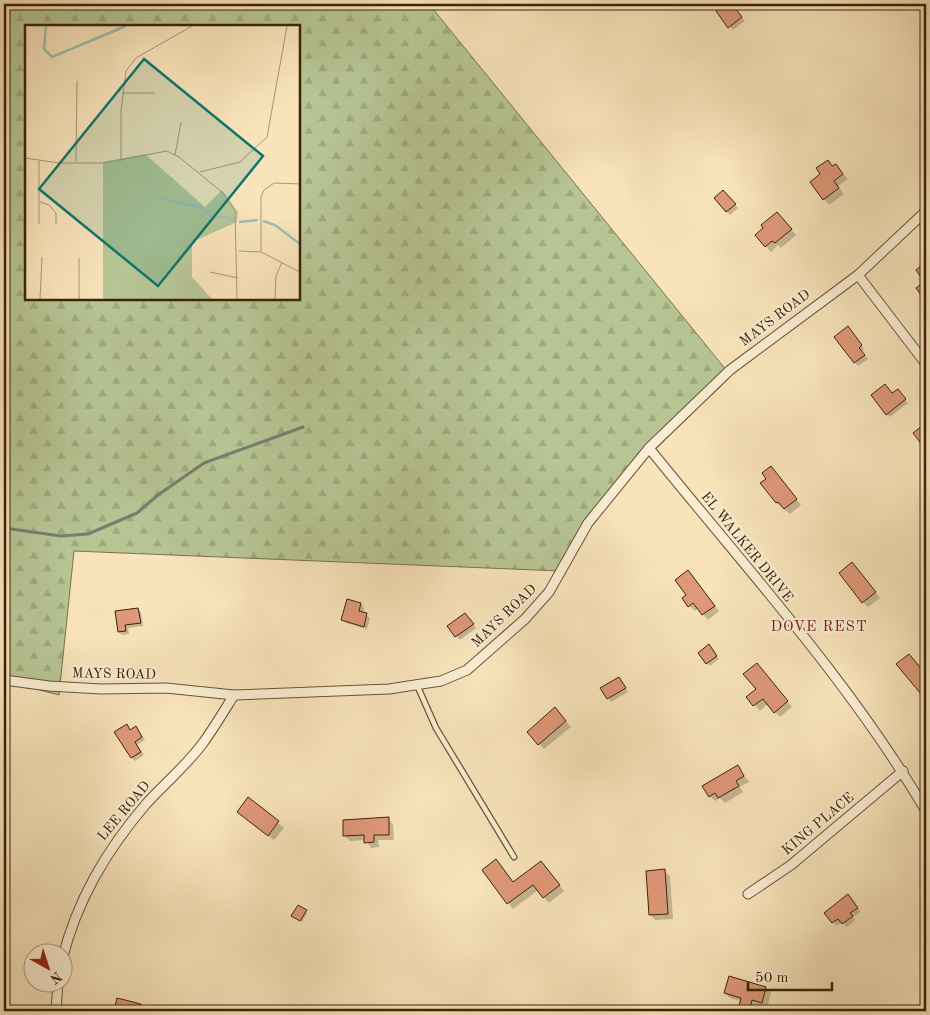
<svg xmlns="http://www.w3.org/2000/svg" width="930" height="1015" font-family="'Old Standard TT',serif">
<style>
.forest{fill:url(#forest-firs);stroke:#78744e;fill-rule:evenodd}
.shadow{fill:#0003}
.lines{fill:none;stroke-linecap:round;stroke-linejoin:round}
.stream{stroke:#75806f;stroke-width:3}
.building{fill:#df9879;stroke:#3a2308}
.service-casing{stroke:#6a5335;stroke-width:7}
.minor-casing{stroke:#6a5335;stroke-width:11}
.service{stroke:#faedd3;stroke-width:4.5}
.minor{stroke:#faedd3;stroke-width:9}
.labels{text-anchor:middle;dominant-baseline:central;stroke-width:4;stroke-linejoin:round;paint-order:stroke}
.street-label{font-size:14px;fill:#3a2308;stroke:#faedd3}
.neighbourhood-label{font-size:15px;letter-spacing:1px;fill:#7a1f14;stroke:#faedd3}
.inset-river{fill:none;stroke:#9dbeb3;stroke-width:2.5}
.inset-road{fill:none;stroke:#ac9673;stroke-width:1}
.view{fill:#0f766e;fill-opacity:0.15;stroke:#0f766e;stroke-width:2.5}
.inset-edge{fill:none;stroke:#3a2308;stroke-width:2.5}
</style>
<defs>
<pattern id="forest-firs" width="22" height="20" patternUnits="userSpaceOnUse" patternTransform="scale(1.25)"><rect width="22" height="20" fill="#b7c595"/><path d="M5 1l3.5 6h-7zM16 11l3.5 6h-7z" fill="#9ea97f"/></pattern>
</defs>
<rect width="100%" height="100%" fill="#f8e3bb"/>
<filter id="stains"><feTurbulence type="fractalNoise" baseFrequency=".004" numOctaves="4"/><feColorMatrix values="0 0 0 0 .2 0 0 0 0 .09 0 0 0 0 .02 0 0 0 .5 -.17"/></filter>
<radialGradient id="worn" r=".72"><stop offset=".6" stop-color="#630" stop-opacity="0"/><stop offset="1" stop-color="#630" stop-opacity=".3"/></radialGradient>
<path class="forest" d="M4 4H429L731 376 610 493 560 571 74 551 59 695 4 681ZM26 26H299V299H26Z"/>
<g class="shadow">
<polygon points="728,4 733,6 745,21 733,30 718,12"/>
<polygon points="836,165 848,179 838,186 844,194 829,205 824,199 833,167"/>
<polygon points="726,195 738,208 730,215 715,198"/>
<polygon points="782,219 796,235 781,248 778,245 771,252 766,246"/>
<polygon points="926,264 926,299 923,285 918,279 922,276 917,270"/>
<polygon points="851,331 864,349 862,351 868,359 858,366 835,337"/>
<polygon points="901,394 908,403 890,417 887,414 893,395"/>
<polygon points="771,468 801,505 790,514 777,503 767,479"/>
<polygon points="852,563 880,598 868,607 863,602"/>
<polygon points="693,577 719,611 708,620 698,608 695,611 689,606 688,595"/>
<polygon points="348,601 361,604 364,608 363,613 370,618 367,629 346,623 343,620"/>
<polygon points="138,609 141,612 143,626 128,628 129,634 122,635 119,632"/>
<polygon points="468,618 476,628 460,640 449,626"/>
<polygon points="712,649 719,659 710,666 707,663"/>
<polygon points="762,670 792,707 780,717 768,704 760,711 748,697 757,689"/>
<polygon points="619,678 628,692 611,702 602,688"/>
<polygon points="560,714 571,727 544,749 539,744"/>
<polygon points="127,725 131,731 139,731 145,740 137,745 144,755 135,761 132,758"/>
<polygon points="737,766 749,782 740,787 743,792 725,803 720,798 715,801 710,796"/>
<polygon points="248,799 284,828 274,840 244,817"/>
<polygon points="388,819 393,824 394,840 378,840 379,847 371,848 366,840 350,841 345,836"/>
<polygon points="546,868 564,891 549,903 538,890 513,909 483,870 513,883"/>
<polygon points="664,871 670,876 673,919 655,920 650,914"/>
<polygon points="851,899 861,912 853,917 855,920 847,927 842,922 837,926 826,913"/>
<polygon points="298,907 307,913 302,922 294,917"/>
<polygon points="766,988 771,993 767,1008 757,1005 755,1011 745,1011 740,1005 741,1001 730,998 725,993"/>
</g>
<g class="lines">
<polyline class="stream" points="4,528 61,536 88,534 137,513 158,495 204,463 303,427"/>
</g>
<g class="building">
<polygon points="726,4 732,4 742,17 728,28 716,11"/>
<polygon points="828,160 832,166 836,164 843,174 834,181 839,188 823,200 810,182 820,174 816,168"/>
<polygon points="723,190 736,204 726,212 714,198"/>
<polygon points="777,212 792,229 775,243 772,241 765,247 755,235 763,228 761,225"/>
<polygon points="926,262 926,302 916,288 924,282 916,270"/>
<polygon points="848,326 862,345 859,348 865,355 854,363 834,337"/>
<polygon points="885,384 892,393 898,389 906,399 886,415 871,395"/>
<polygon points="926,423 926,450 913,433"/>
<polygon points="771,466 797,499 784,509 778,502 776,503 760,483 766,479 762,473"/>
<polygon points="852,562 876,592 862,603 839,573"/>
<polygon points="688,570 715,606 702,615 693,603 688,607 682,598 686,595 675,580"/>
<polygon points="347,599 361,603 359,611 367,613 364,627 341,620"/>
<polygon points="138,608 141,623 125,625 126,631 118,632 115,611"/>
<polygon points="465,613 474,624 455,637 447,626"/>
<polygon points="709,644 717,656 706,664 698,653"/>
<polygon points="909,654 926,674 926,700 896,664"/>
<polygon points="757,663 788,701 774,713 763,699 753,706 746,697 756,689 743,674"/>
<polygon points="619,677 626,688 607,699 600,688"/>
<polygon points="555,707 566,721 538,745 527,732"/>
<polygon points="127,724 130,730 136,726 142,737 135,742 141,752 131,758 114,732"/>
<polygon points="738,765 744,776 736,781 739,786 718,798 715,793 709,797 702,786"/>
<polygon points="248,797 279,821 268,836 237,812"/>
<polygon points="389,817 389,835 374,835 374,842 364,843 364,835 343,836 343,820"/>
<polygon points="496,859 513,882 541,861 560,885 543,898 533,885 507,904 482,870"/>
<polygon points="665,869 668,914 649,915 646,871"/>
<polygon points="848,894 858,908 850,913 853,916 842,924 838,919 832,923 824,913"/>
<polygon points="298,905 307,910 300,921 291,916"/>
<polygon points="729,976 766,987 762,1003 752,1000 750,1009 739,1006 741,998 724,993"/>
<polygon points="117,998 141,1004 139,1011 114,1011"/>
</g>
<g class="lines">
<g class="service-casing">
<g id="service">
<polyline points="924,4 926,6"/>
<polyline points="417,685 436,728 514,857"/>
</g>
</g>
<g class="minor-casing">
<g id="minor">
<polyline points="858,275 926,364"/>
<path d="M649 448C744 566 849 680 926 811"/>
<polyline points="4,680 49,686 101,689 166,688 234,695 389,689 441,681 467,670 525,619 549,592 588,523 649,448 730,370 858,275 926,211"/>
<polyline points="748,894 791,865 903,771"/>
<path d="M62 960C77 900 106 851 146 804 164 784 187 765 203 743 214 728 224 711 234 695"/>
<polyline points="56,1011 58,982"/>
</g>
</g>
<use href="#service" class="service"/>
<use href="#minor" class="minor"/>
</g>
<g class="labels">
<g class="street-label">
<text transform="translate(775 318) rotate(-37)">MAYS ROAD</text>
<text transform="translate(747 547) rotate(51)">EL WALKER DRIVE</text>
<text transform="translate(504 616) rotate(-44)">MAYS ROAD</text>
<text transform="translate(114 674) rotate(1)">MAYS ROAD</text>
<text transform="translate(124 811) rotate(-50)">LEE ROAD</text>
<text transform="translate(818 824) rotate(-40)">KING PLACE</text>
</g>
<g class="neighbourhood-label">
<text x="819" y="627">DOVE REST</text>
</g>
</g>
<g transform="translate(25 25)">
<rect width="275" height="275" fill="#f8e3bb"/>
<path d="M120 129 180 182 197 165 213 187 212 197 167 217V252L187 274H78V137Z" fill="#b7c595"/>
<path class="inset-river" d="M21 1 19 24 27 32 101 1M138 174 177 183 188 193 203 192 210 196M238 196 250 200 275 219M214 197 233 195"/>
<path class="inset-road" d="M97 68H130M150 130 156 97M0 133 34 138H78L142 126 154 132 198 168 210 186 212 274M14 136V199M51 136 52 56M96 136V86L101 46 111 33 167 1M175 147 215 137 242 112 262 1M15 177 24 180 31 188V199M214 226 236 227 275 247M236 227V172L239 165 249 158 275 159M185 247 213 253M15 274 17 232M54 274V233M250 274 251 251 257 237"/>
<path class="view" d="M119 34 238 131 133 261 14 164Z"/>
<rect width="275" height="275" class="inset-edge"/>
</g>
<rect width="930" height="1015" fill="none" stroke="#f8e3bb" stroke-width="20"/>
<rect x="5" y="5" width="920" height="1005" fill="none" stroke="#3a2308" stroke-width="2.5"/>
<rect x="10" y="10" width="910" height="995" fill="none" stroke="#3a2308"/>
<g transform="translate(48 968) rotate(141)"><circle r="24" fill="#faedd3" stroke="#ad9c82"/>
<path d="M0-4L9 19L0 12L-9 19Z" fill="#8f2418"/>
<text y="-8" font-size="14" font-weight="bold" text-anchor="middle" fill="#3a2308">N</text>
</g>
<path d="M748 982v8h84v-8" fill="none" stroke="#3a2308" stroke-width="2.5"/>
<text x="755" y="982" font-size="15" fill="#3a2308" stroke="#faedd3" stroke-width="4" paint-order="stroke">50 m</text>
<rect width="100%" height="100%" filter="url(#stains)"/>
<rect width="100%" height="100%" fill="url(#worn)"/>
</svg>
